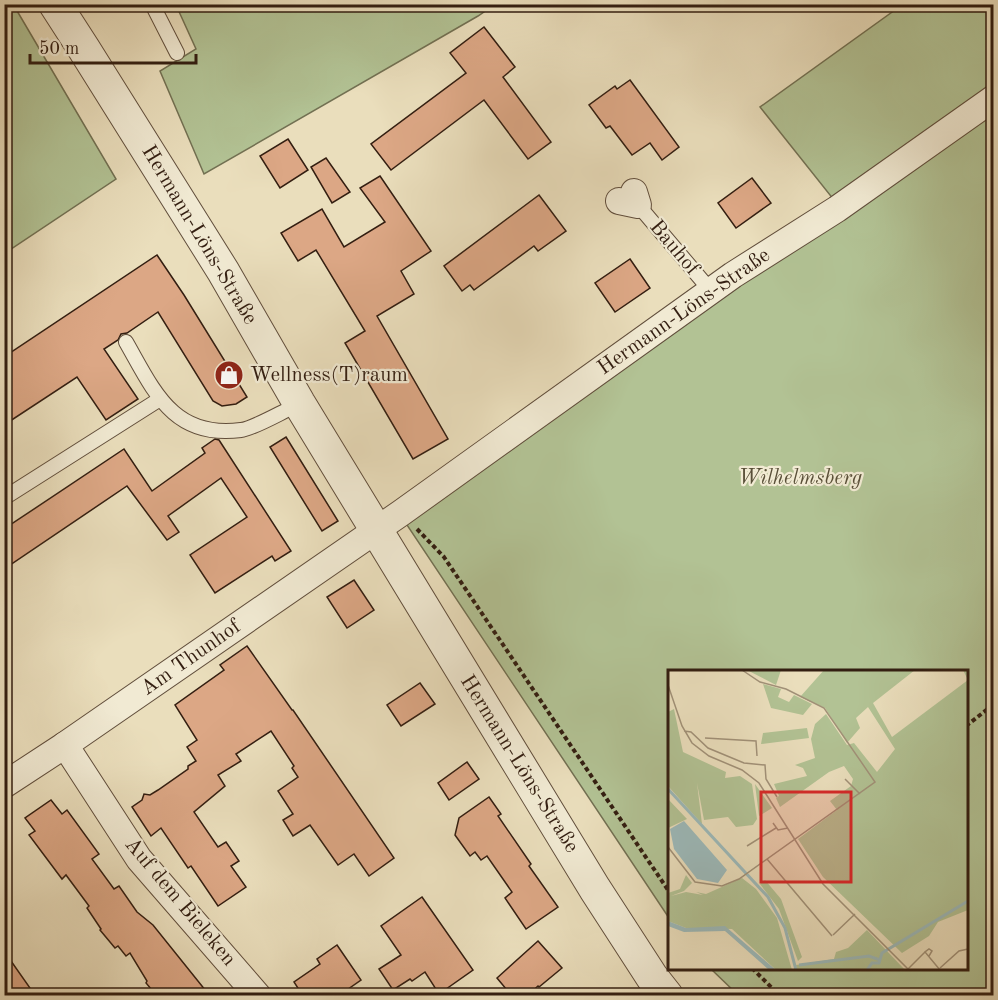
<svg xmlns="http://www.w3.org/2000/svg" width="998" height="1000" font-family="'Old Standard TT',serif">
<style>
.green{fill:#b2c294;stroke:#727052;stroke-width:1.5}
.building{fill:#dca785;stroke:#331e11;stroke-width:1.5}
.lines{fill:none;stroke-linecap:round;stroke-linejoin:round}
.service-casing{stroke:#614e3c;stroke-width:16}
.minor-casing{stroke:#614e3c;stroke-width:28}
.tertiary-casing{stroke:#614e3c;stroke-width:34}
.path{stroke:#331e11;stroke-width:4;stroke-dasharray:4.5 3;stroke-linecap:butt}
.service{stroke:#f1ead3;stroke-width:14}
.minor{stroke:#f1ead3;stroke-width:26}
.tertiary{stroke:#f1ead3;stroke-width:32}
.labels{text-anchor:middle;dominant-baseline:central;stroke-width:4.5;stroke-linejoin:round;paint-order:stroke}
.street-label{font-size:21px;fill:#331e11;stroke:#f1ead3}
.poi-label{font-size:21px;fill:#331e11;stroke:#f1ead3;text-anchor:start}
.park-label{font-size:21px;font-style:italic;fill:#594f38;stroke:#f1ead3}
.inset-river{fill:none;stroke:#9cbabb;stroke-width:3}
.inset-road{fill:none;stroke:#a19178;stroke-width:1.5}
.view{fill:#d62828;fill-opacity:0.15;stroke:#d62828;stroke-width:3}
.inset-edge{fill:none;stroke:#331e11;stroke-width:3}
</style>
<rect width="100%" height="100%" fill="#eadebc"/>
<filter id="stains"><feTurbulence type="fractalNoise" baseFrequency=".00333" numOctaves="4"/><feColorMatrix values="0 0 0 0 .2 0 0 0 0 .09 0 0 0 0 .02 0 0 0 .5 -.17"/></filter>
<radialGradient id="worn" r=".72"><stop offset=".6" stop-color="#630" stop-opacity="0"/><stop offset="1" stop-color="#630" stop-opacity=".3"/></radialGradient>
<g class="green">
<polygon points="13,4 116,179 5,253 4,5"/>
<polygon points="176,5 494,5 478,16 204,174 160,71 196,49"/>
<polygon points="902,5 993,5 993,995 738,995 711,969 966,968 966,672 670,672 669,918 403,519 842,210 760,107"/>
</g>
<g class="building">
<polygon points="484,27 515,67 503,77 551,142 528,159 484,100 391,170 371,144 466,73 450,53"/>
<polygon points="630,80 679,147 662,160 650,143 632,155 610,126 606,128 589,105 615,86 617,89"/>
<polygon points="288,139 308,170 280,188 260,156"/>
<polygon points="326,158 350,192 332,203 311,167"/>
<polygon points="380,176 431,251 401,271 414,294 377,316 448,439 413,459 345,343 365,331 316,250 298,261 281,233 322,209 344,247 385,222 360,188"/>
<polygon points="752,178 771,203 736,228 718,203"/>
<polygon points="539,195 566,231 538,251 534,246 474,290 470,285 462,291 444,266"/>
<polygon points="157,255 184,295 247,397 236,404 222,406 213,401 158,312 127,333 121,334 118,340 104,349 138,399 106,420 77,377 4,425 4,357"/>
<polygon points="630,259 650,288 615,312 595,283"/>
<polygon points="286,437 338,521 322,531 270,447"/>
<polygon points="215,439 219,440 291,551 275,561 272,556 215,593 190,555 247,517 221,478 168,516 179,532 167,540 127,486 4,569 4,529 124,449 152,491 205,453 202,448"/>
<polygon points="354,580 374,610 347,628 327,597"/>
<polygon points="247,646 292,710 293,710 394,858 369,876 354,854 338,865 310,825 293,836 283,820 293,814 278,791 298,777 292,768 294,766 271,731 236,754 241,761 218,775 225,786 194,812 218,847 226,842 239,861 231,866 246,887 218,906 191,866 188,868 161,828 151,836 132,807 142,800 144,794 150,795 158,790 188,769 188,766 196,761 187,747 197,740 175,705 224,670 220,665"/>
<polygon points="420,683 435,704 401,726 387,705"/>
<polygon points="467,762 479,779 449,800 438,783"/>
<polygon points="489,797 501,814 498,816 531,864 529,866 558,907 526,929 505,898 512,892 487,856 481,860 475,852 470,856 455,835 459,818"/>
<polygon points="51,800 62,814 67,810 99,854 92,859 114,889 119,886 137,912 153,925 210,996 157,996 146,983 147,981 130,953 126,956 118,946 115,948 100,930 101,929 87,908 89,906 66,875 62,879 29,835 35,831 25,818"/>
<polygon points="422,897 473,970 439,994 425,972 412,981 410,979 393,990 379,969 401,955 381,926"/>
<polygon points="538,941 562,968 539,987 538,986 527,996 512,996 497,978"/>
<polygon points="337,945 361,980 338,996 303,996 294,982 320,964 317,959"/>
<polygon points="4,951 30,988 19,996 4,996"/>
</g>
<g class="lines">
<g class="service-casing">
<g id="service">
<polyline points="152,4 177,53"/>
<polyline points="638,205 711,291"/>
<path d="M126 342C154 391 173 439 241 430 252 429 280 413 291 408L299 403"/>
<polyline points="4,498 160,399"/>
</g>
</g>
<g class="minor-casing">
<g id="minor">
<polyline points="619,201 638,205 634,192"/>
<polyline points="65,745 139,859 258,996"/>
<polyline points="4,785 65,745 401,513 733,275 837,209 994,98"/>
</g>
</g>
<g class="tertiary-casing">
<polyline id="tertiary" points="55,4 84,49 223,271 299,403 595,889 652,977 667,996"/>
</g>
<g class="path">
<polyline points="417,529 444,557 670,893"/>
<polyline points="966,726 994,704"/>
<polyline points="752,968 780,996"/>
</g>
<use href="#service" class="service"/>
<use href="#minor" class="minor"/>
<use href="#tertiary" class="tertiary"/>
</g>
<defs>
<g id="shop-disc" transform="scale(1.5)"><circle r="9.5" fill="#8f2418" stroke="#f1ead3"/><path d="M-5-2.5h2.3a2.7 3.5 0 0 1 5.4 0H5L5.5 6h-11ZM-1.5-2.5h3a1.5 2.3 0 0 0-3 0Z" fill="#fff"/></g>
</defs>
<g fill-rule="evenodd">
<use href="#shop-disc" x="229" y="375"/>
</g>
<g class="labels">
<g class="street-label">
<text transform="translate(199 235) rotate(59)">Hermann-Löns-Straße</text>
<text transform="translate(674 248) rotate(50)">Bauhof</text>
<text transform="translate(684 312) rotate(-35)">Hermann-Löns-Straße</text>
<text transform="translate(191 658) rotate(-35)">Am Thunhof</text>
<text transform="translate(519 764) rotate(58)">Hermann-Löns-Straße</text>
<text transform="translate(180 902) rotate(50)">Auf dem Bieleken</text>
</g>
<g class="poi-label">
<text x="250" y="375">Wellness(T)raum</text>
</g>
<g class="park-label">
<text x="800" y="478">Wilhelmsberg</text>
</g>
</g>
<g transform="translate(668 670)">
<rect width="300" height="300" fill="#eadebc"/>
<path d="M79 0H113L108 15ZM156 0H247L205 33 224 67 300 10 295 0H300V240L270 252 261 266 234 283 155 207 130 169 169 140 162 131 183 116 185 109 176 96 161 102 112 137 108 128 111 126 106 114 139 106 135 98 127 95 147 88 143 69 147 54 158 44 179 75 186 73 209 102 227 79 200 37 188 48 192 58 179 73 157 38 132 27ZM95 14 113 19 110 27 121 32 126 25 144 34 135 45 103 38ZM6 39 15 82 58 102 57 108 72 106 84 114 89 149 85 155 68 157 60 147 36 150 29 113 34 154 0 116V42ZM139 58 141 68 93 74 95 63ZM87 114 104 138 91 146ZM0 129 19 149 0 158ZM18 205 24 213 16 221 3 226 18 222 35 225 28 222 38 224 74 208 88 219 109 248 124 300H108L64 259 18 258 0 251V223L12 219ZM97 210 113 229 134 287 130 291 111 239 92 214ZM199 260 237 300H129L128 295 166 289 168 282 180 278Z" fill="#b2c294"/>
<path d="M16 151 59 200 50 213 29 209 6 179 2 159ZM0 251 18 258 57 256 108 300H101L57 261 16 262 0 256Z" fill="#9cbabb"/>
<path class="inset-river" d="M0 119 100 227 117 258 128 300M131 295 201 286 212 290M199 300 204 293H211L214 283 300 231"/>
<path class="inset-road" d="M0 15 14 56 24 73 41 86 74 100 91 113 155 214 241 300M16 61 23 62 40 78 76 93 97 95 98 109 109 127M37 68 88 71 89 86M177 109 192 124M105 153 110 160 120 158M79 176 108 158M0 177 27 212 54 216 71 209 207 112 156 38 118 19 92 12 74 0M99 189 164 266M165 265 187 244M261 286 264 281 261 279 257 282 272 300M272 298 291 281 300 279M240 299 257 282"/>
<path class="view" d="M93 122H183V212H93Z"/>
<rect width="300" height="300" class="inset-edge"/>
</g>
<rect width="998" height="1000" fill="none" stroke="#eadebc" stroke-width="24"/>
<rect x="6" y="6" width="986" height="988" fill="none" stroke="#331e11" stroke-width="3"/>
<rect x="12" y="12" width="974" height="976" fill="none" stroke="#331e11" stroke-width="1.5"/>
<path d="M30 54v9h166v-9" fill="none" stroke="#331e11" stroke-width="3"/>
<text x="39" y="54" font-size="18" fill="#331e11" stroke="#f1ead3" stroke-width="4.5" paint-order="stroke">50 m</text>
<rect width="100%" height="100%" filter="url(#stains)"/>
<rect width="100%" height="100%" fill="url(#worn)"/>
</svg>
